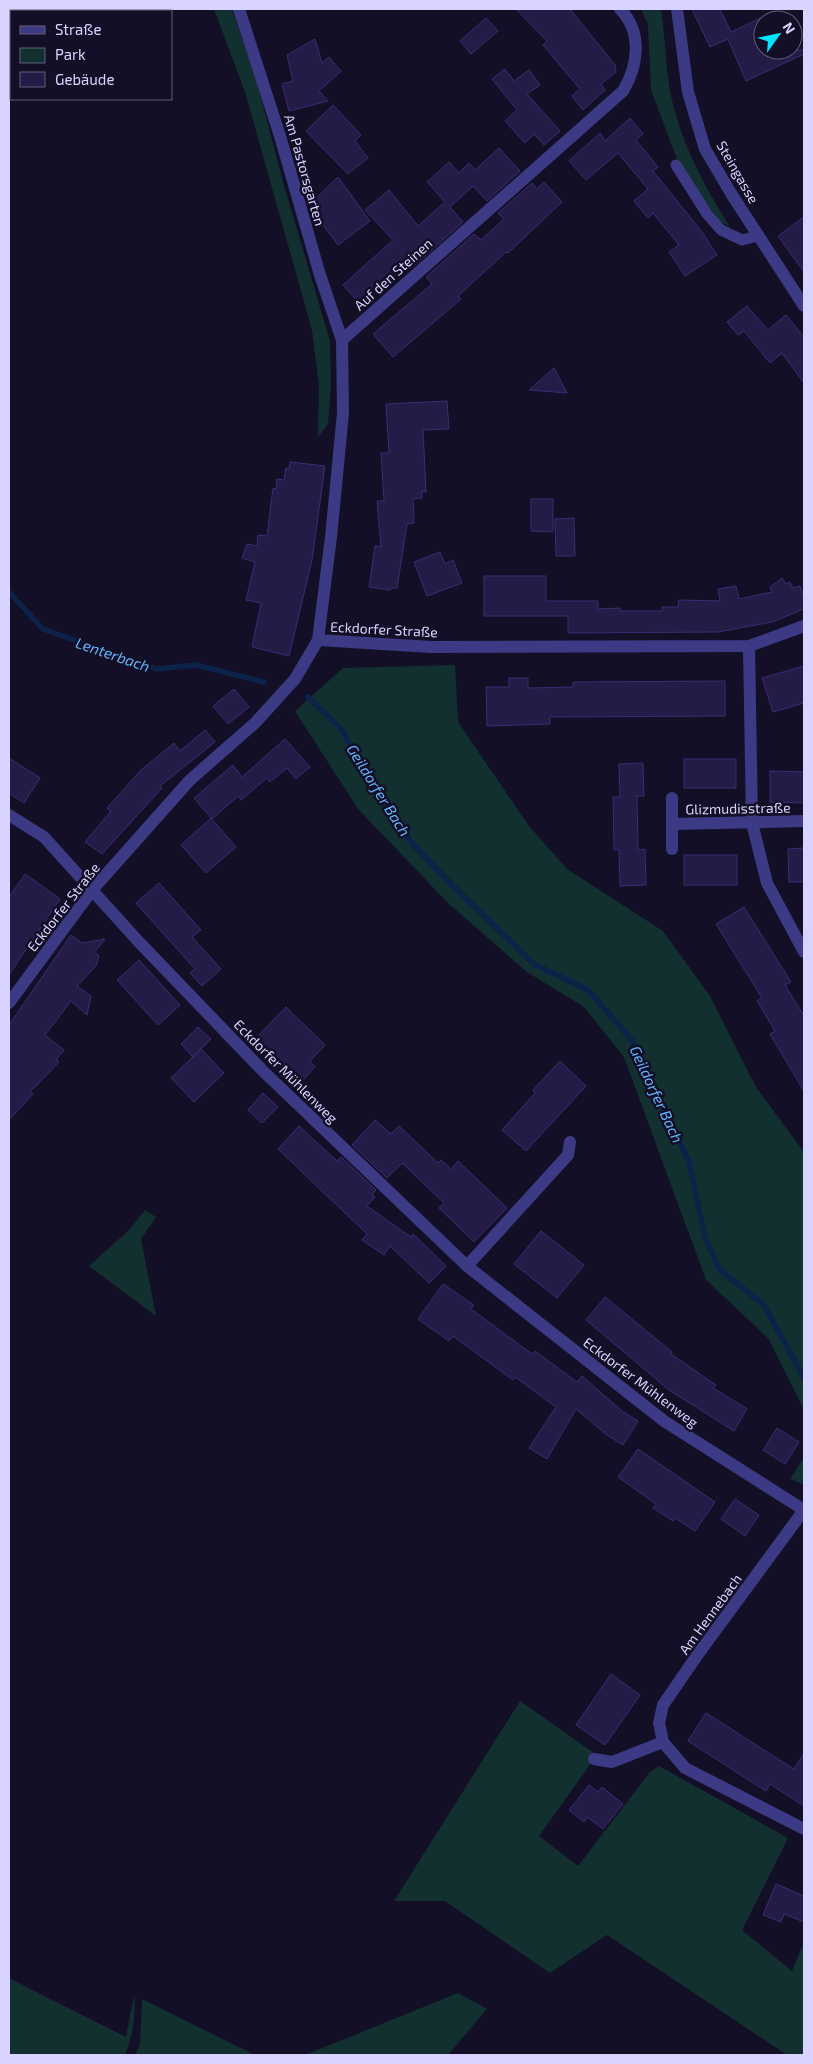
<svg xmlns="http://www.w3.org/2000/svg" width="813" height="2064" font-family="'Exo 2',sans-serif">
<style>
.green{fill:#12302f}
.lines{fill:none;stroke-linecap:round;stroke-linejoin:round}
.stream{stroke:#0c2248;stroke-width:5.5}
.building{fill:#241b47;stroke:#3b2d73}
.service{stroke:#3d3a85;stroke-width:11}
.minor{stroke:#3d3a85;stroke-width:12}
.labels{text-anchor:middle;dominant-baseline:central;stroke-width:5;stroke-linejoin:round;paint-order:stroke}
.street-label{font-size:14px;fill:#d9d4ff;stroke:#130f26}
.water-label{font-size:15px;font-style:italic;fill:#62b6ff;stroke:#130f26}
</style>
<rect width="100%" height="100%" fill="#130f26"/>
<g class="green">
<polygon points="214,9 232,9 259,90 285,189 330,341 331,386 328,424 318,437 319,385 312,330 245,92"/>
<path d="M641 9H661C666 39 665 70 672 100 683 147 705 187 730 227L718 220 678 162 651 90 648 25Z"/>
<polygon points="455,665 458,722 529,826 567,869 663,931 710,996 756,1087 804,1152 804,1410 768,1338 706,1280 624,1057 584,1007 527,972 448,903 358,809 295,711 343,668"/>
<polygon points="145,1210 156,1217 141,1239 156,1316 89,1266 129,1230"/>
<polygon points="804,1457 804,1485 790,1479"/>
<polygon points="520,1701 597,1755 539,1836 578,1866 650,1772 659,1766 788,1838 742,1930 792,1971 804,1942 804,2055 787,2055 607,1935 550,1973 445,1901 394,1901"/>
<path d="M9 1978 126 2037 134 1995C136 2018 133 2034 125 2055H9Z"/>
<polygon points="458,1993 487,2009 448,2055 305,2055"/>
<polygon points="142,1999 255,2055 135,2055 140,2044"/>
</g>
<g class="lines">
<g class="stream">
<polyline points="9,592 43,629 156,669 196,665 264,682"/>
<polyline points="308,697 342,730 375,791 410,841 451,884 534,964 588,990 631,1039 689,1162 705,1237 719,1269 764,1305 804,1378"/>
</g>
</g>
<g class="building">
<polygon points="516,9 570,9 615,65 616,72 601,84 605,90 583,110 572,96 580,89 543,45 547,41"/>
<polygon points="692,9 720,9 731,32 763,17 763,50 804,50 804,54 746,81 728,39 710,47"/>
<polygon points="486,18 498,31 471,54 460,41"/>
<polygon points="315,39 322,63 329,57 341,71 319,91 328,101 289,111 282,84 293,81 287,55"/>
<polygon points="505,69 514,81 529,70 540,85 527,94 560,131 544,145 534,134 525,143 505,121 517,110 492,79"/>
<polygon points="333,105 361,135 355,141 368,158 348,174 306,131"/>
<polygon points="630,118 643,134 636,140 658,167 653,171 702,232 717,255 685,276 669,252 679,245 653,213 648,218 634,201 648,189 618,153 586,180 569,161 600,133 605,141"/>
<polygon points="499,148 520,171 487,201 473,186 450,207 463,222 415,265 411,261 361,305 343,285 393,240 365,210 389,190 418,226 445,202 427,182 449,162 459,173 469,163 475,170"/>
<polygon points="338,177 370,221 338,245 321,222 314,200"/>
<polygon points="544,182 562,202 508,253 506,252 458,296 461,299 393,357 373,334 432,284 426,277 474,234 481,240 504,219 498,213 532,183 537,189"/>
<polygon points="804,217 804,272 778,236"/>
<polygon points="747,306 768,330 786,315 804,337 804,383 782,353 770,363 744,331 738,335 727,322"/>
<polygon points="554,368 567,393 529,390"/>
<polygon points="447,401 449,429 423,430 426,492 422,491 422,498 413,499 414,523 407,524 397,588 391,588 390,590 369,587 375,546 381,547 377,501 384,501 381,453 389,453 386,404"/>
<polygon points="290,462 325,466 312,560 289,656 252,647 261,603 246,600 255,562 242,558 247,544 257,546 258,535 267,536 273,488 276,489 277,479 284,480 286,468 289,469"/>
<polygon points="531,499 553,499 553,532 531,531"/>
<polygon points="574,518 575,556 556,556 555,519"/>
<polygon points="440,552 445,564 453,560 462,583 427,596 414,562"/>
<polygon points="484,576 546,576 546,601 598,601 598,609 620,608 620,611 662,611 662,607 678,607 679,600 720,601 718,589 736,586 739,599 772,592 770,587 782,578 786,584 790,582 793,588 800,586 804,597 804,609 772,622 718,632 568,633 568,616 484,616"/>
<polygon points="804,666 804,703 773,712 762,678"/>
<polygon points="509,678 528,678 528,688 573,687 573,682 725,681 725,716 550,717 550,724 487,726 486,687 509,687"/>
<polygon points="234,689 249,707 228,724 213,706"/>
<polygon points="205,730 215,742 160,786 162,788 102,854 85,842 111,811 107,808 141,770 174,743 180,751"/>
<polygon points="285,739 310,767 296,779 287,768 270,782 267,778 241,800 238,796 212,819 194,798 233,765 242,777"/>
<polygon points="9,758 40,778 24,803 9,793"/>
<rect x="684" y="759" width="52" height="29"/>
<polygon points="643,763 644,796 637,796 638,850 645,849 646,885 620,886 619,850 614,850 613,797 620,797 619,764"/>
<polygon points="770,771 804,772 804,803 770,802"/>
<polygon points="211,818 236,847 206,873 181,845"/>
<polygon points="804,848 804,882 789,882 788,849"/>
<rect x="684" y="855" width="53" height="30"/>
<polygon points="25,874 60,899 9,975 9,897"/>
<polygon points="159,883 201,930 192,937 221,969 202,986 190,973 195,969 136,903"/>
<polygon points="744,907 791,982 785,985 804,1016 804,1091 770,1034 775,1031 757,1001 762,998 716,924"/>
<polygon points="71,935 82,943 105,939 95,952 99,956 96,966 77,986 91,996 87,1015 71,1001 45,1035 64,1050 56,1060 59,1062 30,1092 33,1094 9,1120 9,1025"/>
<polygon points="139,960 180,1005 158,1025 117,980"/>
<polygon points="286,1007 325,1045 310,1061 315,1067 301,1082 255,1039"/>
<polygon points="198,1027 211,1039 193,1057 181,1044"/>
<polygon points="201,1049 224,1073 194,1102 171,1078"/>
<polygon points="560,1061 586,1086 526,1151 502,1130 535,1093 533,1090"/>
<polygon points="263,1093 278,1107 262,1123 248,1110"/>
<polygon points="375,1120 391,1134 399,1126 438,1163 441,1160 451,1169 458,1161 507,1208 474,1242 439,1208 444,1203 402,1163 387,1178 352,1145"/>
<polygon points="299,1126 337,1161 341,1157 376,1190 372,1194 375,1197 367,1206 411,1237 413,1234 446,1266 429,1283 390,1246 384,1255 362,1240 367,1234 278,1149"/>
<polygon points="541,1231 584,1265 557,1298 514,1264"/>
<polygon points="443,1284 474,1305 471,1309 532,1354 535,1351 577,1382 582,1376 622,1411 638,1421 623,1445 607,1435 576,1409 547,1459 529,1448 556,1407 515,1377 513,1380 453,1336 449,1341 418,1319"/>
<polygon points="605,1297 672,1352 671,1354 716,1385 713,1388 747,1409 734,1431 669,1390 586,1320"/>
<polygon points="777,1428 799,1442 785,1464 763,1450"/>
<polygon points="638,1449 715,1502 695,1531 675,1518 673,1521 653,1508 656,1504 618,1477"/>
<polygon points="735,1499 759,1515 745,1536 721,1519"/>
<polygon points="611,1674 640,1695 605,1745 576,1725"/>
<polygon points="706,1713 794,1769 804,1753 804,1806 770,1784 766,1791 688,1741"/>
<polygon points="589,1785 598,1792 602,1787 623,1804 603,1829 587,1817 584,1822 569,1810"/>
<polygon points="776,1884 804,1896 804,1922 784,1914 781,1922 763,1915"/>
</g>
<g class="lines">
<polyline class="service" points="676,165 707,214 721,230 742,240 758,236"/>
<g class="minor">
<polyline points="239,9 280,136 320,275 342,340"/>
<polyline points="677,9 688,92 705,149 732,195 804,306"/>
<polyline points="318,640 431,647 749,646 804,626"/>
<polyline points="749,646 752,823 767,883 804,952"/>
<polyline points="9,815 44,837 138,941 263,1071 467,1266 664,1421 804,1510"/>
<polyline points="672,824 804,821"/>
<polyline points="672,849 672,798"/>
<path d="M9 1003 93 889 190 780 255 723 295 679 318 640 331 537 343 413 342 340 623 91C638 66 643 32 620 9"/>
<polyline points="467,1266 568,1155 570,1142"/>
<polyline points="804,1510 696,1657 663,1705 659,1723 663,1742 685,1768 804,1829"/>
<polyline points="594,1759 612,1762 663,1742"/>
</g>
</g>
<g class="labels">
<g class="street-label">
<text transform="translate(305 170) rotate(74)">Am Pastorsgarten</text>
<text transform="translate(738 172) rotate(60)">Steingasse</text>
<text transform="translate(393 274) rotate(-42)">Auf den Steinen</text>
<text transform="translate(384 629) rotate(3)">Eckdorfer Straße</text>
<text transform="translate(738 808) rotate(-1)">Glizmudisstraße</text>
<text transform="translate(63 907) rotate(-52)">Eckdorfer Straße</text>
<text transform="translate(286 1071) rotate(45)">Eckdorfer Mühlenweg</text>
<text transform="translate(641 1382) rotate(37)">Eckdorfer Mühlenweg</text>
<text transform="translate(710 1614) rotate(-54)">Am Hennebach</text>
</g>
<g class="water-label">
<text transform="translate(113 654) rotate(19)">Lenterbach</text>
<text transform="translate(379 790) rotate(58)">Geildorfer Bach</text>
<text transform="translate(657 1094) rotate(65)">Geildorfer Bach</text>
</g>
</g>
<rect width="813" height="2064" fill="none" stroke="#d9d4ff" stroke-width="20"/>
<rect x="10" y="10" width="162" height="90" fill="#130f26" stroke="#625e7d"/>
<rect x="20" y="26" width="25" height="8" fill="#3d3a85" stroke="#625e7d"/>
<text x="55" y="35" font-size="15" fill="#d9d4ff">Straße</text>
<rect x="20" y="48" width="25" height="15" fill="#12302f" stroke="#625e7d"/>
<text x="55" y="60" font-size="15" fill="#d9d4ff">Park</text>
<rect x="20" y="72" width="25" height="15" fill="#241b47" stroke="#625e7d"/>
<text x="55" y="85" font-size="15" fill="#d9d4ff">Gebäude</text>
<g transform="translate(778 35) rotate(57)"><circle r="24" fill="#130f26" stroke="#625e7d"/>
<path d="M0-4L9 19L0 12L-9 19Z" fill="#00e5ff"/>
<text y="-8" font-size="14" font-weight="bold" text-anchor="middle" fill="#d9d4ff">N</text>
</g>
</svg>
